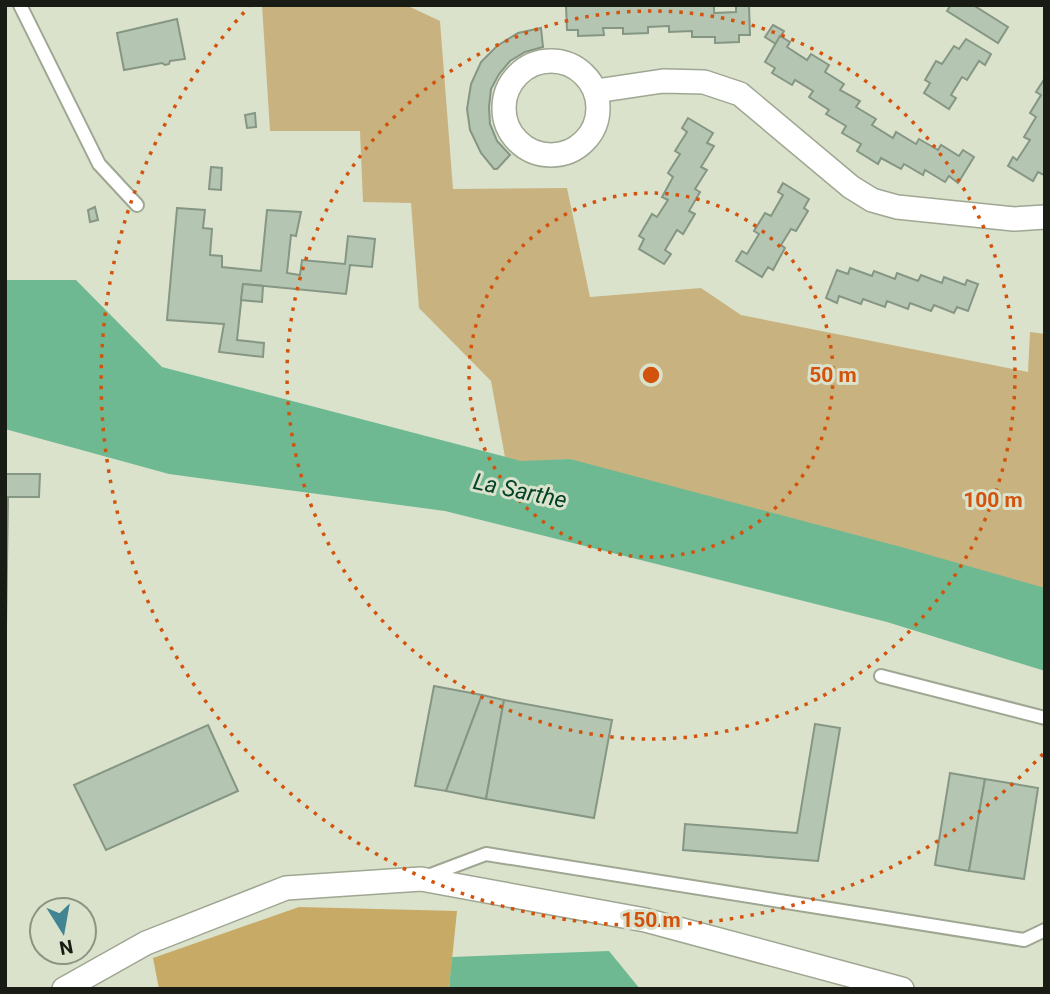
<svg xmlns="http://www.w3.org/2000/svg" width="1050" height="994" font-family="Roboto,sans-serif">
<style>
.green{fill:#c8b380}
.forest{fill:#c7aa65}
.water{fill:#6eb992}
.building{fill:#b4c5b2;stroke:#869684;stroke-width:2}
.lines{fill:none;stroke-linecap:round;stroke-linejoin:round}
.lane-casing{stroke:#9fa792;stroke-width:16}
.street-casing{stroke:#9fa792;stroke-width:26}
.lane{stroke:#fff;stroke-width:12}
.street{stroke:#fff;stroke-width:23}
.ring{fill:none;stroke:#d3530d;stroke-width:3.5;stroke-dasharray:3.5 7}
.labels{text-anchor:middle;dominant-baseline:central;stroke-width:6;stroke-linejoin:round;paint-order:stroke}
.water-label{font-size:23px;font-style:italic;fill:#014229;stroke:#dae2cc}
.centre{fill:#d3530d;stroke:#dae2cc;stroke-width:3.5}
.ring-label{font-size:21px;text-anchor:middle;font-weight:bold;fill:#d3530d;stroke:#dae2cc;stroke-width:6;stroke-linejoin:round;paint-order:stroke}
</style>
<rect width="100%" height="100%" fill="#dae2cc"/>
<polygon class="green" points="262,5 406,5 440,21 453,189 567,188 590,297 701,288 741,315 1028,372 1030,332 1045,334 1045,618 570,459 521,462 505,457 491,381 419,308 411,203 363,202 360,131 270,131"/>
<polygon class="forest" points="299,907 457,911 449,989 159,989 153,958"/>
<g class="water">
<polygon points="5,280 76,280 162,367 521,461 570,459 905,548 1045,588 1045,671 887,622 445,511 169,474 5,429"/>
<polygon points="609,951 640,989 449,989 452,957"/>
</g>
<g class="building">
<polygon points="566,5 691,5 714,6 714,13 736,12 736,5 749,5 750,35 739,35 739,42 715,43 715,37 692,37 692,31 669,32 669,26 648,27 648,33 623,34 623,28 603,28 604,35 578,36 578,30 567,30"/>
<polygon points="951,5 973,5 1008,27 998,43 947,11"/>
<polygon points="177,19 185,59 170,61 169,64 165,65 162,63 124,70 117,33"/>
<polygon points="773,25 784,31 776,44 765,37"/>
<polygon points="541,28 543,47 525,52 510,61 499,74 491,89 489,107 490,124 497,141 510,155 497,169 494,169 481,153 470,130 467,109 471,84 481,62 497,46 518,33"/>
<polygon points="780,36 790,42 787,47 807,60 811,54 829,65 825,72 844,84 840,90 860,101 856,107 876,119 872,125 893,138 896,132 916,144 919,139 938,150 941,145 959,156 963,150 974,157 958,183 949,176 945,182 925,170 923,175 904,164 901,169 881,158 878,164 857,151 861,144 842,133 846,126 826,114 829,110 809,97 813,91 795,80 792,85 772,73 775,68 765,62"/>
<polygon points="966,39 991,54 985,65 979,61 967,80 962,77 951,95 956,98 949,109 924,93 930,83 925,80 936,61 942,64 954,46 959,49"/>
<polygon points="1045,78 1045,173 1044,175 1038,172 1033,181 1008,166 1013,157 1017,160 1030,140 1024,137 1036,117 1030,113 1041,95 1036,92"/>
<polygon points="255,113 256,127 247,128 245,115"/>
<polygon points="688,118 713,133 707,143 714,146 701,167 707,170 695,189 700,192 689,211 695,214 683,234 677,230 665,250 671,254 664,264 639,249 644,239 639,236 652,214 657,217 668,200 662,197 673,177 668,173 680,154 675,151 687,132 682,128"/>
<polygon points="211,167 222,168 221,190 209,189"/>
<polygon points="783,183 809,199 804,208 808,211 796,231 791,229 781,245 785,248 773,270 768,267 762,277 736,261 742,251 747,254 759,234 754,231 765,213 771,216 783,195 778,192"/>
<polygon points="95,207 98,220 90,222 88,210"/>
<polygon points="177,208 205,210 203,228 212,229 210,255 222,256 222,267 261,271 267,210 301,212 296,236 291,235 287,273 300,275 302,260 345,264 348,236 375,239 372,267 350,265 346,294 243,284 237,340 264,343 263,357 219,352 224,324 167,320"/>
<polygon points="850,268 872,276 874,271 895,279 897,273 918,281 921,275 942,283 944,277 965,285 967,280 978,284 968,311 957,307 954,313 934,305 931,311 910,303 908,309 887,301 885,307 863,299 861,304 839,296 837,303 826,298 837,270 848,274"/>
<polygon points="243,284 263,286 262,302 241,300"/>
<polygon points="5,474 40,474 39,497 8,497 6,630"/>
<polygon points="434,686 482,695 446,791 415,786"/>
<polygon points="482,695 504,700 486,799 446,791"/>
<polygon points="504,700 612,720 594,818 486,799"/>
<polygon points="815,724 840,728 818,861 683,850 685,824 797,833"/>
<polygon points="208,725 238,791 106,850 74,785"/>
<polygon points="950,773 985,779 969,871 935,865"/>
<polygon points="985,779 1038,788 1024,879 969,871"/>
</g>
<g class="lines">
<g class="lane-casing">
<g id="lane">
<polyline points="20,5 99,164 137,205"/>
<polyline points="881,676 1045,718"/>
<polyline points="425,877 486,854 1024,940 1045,930"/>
</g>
</g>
<g class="street-casing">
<g id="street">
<circle cx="551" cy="108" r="47"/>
<polyline points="596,91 663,81 704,82 740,94 851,187 872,200 897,207 1014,219 1045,217"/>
<polyline points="64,989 146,943 286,888 421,879 645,920 902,989"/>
</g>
</g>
<use href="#lane" class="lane"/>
<use href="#street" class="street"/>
</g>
<g class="ring">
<circle cx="651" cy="375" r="182"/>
<circle cx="651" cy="375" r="364"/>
<path d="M1043 754A545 545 0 0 1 249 7"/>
</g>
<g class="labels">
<g class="water-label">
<text transform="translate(520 491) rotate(12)">La Sarthe</text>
</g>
</g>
<circle cx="651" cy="375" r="10" class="centre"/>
<g class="ring-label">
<text x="833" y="382">50 m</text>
<text x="993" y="507">100 m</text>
<text x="651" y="927">150 m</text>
</g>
<rect width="1050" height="994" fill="none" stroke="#191c14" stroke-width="14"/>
<g transform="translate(63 931) rotate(169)"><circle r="33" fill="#dae2cc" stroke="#8d9382" stroke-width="2"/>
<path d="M0-5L12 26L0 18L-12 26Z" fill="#418493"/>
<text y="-10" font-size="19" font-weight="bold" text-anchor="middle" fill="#191c14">N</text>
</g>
</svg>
